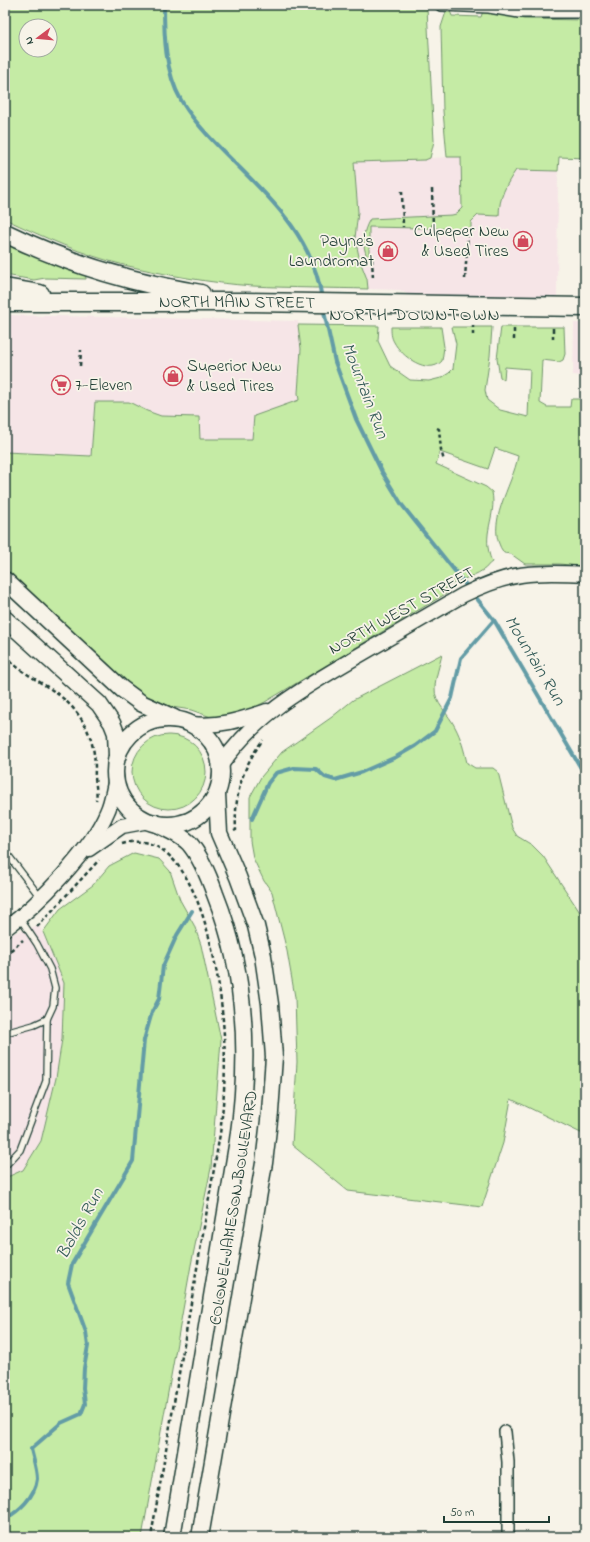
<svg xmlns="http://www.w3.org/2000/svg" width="590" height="1542" font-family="'Indie Flower',sans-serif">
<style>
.built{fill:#f6e5e7}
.green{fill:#c5eba5;stroke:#72946c;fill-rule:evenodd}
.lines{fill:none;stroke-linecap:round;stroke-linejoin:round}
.stream{stroke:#639ca6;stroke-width:4}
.service-casing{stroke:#1f3d34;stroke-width:8}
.minor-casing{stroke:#1f3d34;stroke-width:14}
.tertiary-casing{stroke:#1f3d34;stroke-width:17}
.secondary-casing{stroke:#1f3d34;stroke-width:19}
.primary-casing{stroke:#1f3d34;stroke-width:21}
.path{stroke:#1f3d34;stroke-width:2.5;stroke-dasharray:4 3;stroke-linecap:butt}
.service{stroke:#f7f3e8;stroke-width:5.5}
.minor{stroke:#f7f3e8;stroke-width:11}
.tertiary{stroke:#f7f3e8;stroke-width:14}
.secondary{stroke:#f7f3e8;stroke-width:16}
.primary{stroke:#f7f3e8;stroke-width:18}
.labels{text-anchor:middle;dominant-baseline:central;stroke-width:3.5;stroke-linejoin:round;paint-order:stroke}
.poi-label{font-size:17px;fill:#1f3d34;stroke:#f7f3e8;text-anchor:end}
.street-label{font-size:17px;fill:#1f3d34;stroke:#f7f3e8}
.neighbourhood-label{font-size:18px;letter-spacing:1px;fill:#1f3d34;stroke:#f7f3e8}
.water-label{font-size:18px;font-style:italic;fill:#365d5a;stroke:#f7f3e8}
</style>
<rect width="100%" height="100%" fill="#f7f3e8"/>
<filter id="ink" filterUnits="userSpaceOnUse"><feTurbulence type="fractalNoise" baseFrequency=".025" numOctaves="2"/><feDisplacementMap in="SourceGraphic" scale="8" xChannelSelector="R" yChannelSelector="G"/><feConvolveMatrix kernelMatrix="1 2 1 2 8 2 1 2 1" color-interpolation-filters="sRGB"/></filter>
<g filter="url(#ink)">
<g class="built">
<polygon points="472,156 516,170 558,171 557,296 409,295 400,290 368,289 367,279 360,261 355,238 358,212 354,162 425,160 430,158"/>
<polygon points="5,315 298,321 301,349 298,393 299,400 254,416 252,439 200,439 199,417 161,416 147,411 129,402 95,402 91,456 5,452"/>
<polygon points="574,323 585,323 585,376 573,375"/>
<polygon points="39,925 64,983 62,1039 56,1078 41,1141 23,1170 5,1178 5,936"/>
</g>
<g class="green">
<path d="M5 5H417V8H427L434 141 430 158 425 160 354 162 358 212 355 238 360 261 367 279 368 289C332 288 291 288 253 286 210 283 166 275 124 265 83 255 43 237 5 219ZM26 26H50V50H26Z"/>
<path d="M450 11 452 16 481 17 483 11 524 19 585 20V158L559 157 558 171 516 170C506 185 499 197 499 216L478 215 471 222V229L369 227V257H367C362 243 362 233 370 219L452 215 456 214 462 208 461 157H447L443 111 441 27 446 12Z"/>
<polygon points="5,240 85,275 86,278 86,279 45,278 34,280 5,275"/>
<path d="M298 325 379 326 378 341 390 366 410 380 429 381 441 378 449 373 453 369 456 344 452 327H492L490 356 485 390 487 400 500 410 528 417 530 369 505 367 504 380 500 377 497 359 501 327H564L565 354 563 360 559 362 542 360 540 403 547 407H570L571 399H585V567L560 564H525L511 554 504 553C483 525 513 486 518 456L495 448 488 469 440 452 436 464 486 487 492 492C497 518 480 533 492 562 488 564 487 568 483 570 471 578 457 580 445 588L447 593 265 702 243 713 214 718 191 710 172 707 147 697 134 689 106 667 5 569V452L91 456 95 402H129L147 411 161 416 199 417 200 439H252L254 416 299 400 298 393 301 349Z"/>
<path d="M391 327H441L444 347 442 361C428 376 401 356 394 342 391 337 391 332 391 327Z"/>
<path d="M442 654C440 665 435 677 435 688 434 703 449 714 455 727 461 738 464 750 467 763L475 768H493L498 772 512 828 517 836 532 845 543 856 585 920V1135L511 1099 503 1143 482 1207 348 1191 292 1145 297 1062 295 997 287 951 272 892 264 881 253 858 250 841V797L261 777 282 752 332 717 353 700Z"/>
<circle cx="169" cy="772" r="37"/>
<polygon points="134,853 159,859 170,871 180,900 194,925 201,945 221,1040 211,1168 191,1265 142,1537 5,1537 5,1178 23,1170 41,1141 56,1078 62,1039 64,983 43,932 60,909 93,885 109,866"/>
</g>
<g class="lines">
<g class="stream">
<path d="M164 5C164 36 165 72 181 100 191 118 206 134 221 149 264 193 313 233 322 299"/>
<polyline points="323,307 335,362 356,419 382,472 402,505 494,620 585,775"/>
<polyline points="252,819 268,783 276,773 294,768 316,769 325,777 335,780 362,772 396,757 415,746 435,731 452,698 461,658 494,620"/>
<path d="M5 1519C19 1511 35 1497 37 1479 37 1470 33 1458 31 1449L61 1423 81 1414 85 1404 83 1388 84 1368 88 1346 86 1332 68 1283 72 1264 133 1161 144 1040 152 1012 159 999 163 966 177 935 192 911"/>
</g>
<g class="service-casing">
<g id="service">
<polyline points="5,851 40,897"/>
<polyline points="5,1033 34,1025 47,1019"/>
<polyline points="5,1166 20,1150 46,1081 47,1019 53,1006 55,988 50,969 37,944 19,917"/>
</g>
</g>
<g class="minor-casing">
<g id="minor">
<polyline points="441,5 489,7 519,12 585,12"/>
<polyline points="505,1432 508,1462 508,1537"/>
</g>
</g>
<g class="tertiary-casing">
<g id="tertiary">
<path d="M192 724C220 727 240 720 267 711"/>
<path d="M221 765C258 712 304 688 358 656 393 636 428 615 463 595 509 572 534 571 585 574"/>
<polyline points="89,849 122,826 149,821"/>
<path d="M5 929C39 904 91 850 107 812 112 802 113 790 116 779"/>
</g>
</g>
<g class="secondary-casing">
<g id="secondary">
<polyline points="5,580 122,689 141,703 174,718"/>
<polyline points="5,619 99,704 112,723 116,733 117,756"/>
<circle cx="168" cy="772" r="53"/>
<path d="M155 823C166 829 180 834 189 843 201 857 209 877 215 894 246 972 250 1058 238 1140L172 1537"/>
<polyline points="200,1537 264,1163 270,1112 274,1057 270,1004 263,956 256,926 238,877 219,833 217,794"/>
</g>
</g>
<g class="primary-casing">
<g id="primary">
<path d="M5 233C66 263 134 283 201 294"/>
<polyline points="5,288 40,294"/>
<path id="s1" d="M5 302H245L585 307"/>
</g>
</g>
<g class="path">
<polyline points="432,189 433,229"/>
<polyline points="402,191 403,227"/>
<polyline points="372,259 373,279"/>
<polyline points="465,279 468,232"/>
<polyline points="473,335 473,325"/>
<polyline points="553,339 553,326"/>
<polyline points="514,340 514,326"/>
<polyline points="80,366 81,350"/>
<polyline points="437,428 439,429 441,450 444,461"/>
<path d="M5 656C18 670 34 678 49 688 80 708 95 734 95 769 94 780 98 790 96 800"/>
<path d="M234 831 236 830C234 796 242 767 263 740"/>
<path d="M122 844C200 820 222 986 224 1036 226 1069 224 1101 220 1134L151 1537"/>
<polyline points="37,927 99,860"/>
<polyline points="5,955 23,940"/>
</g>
<use href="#service" class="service"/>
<use href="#minor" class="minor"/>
<use href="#tertiary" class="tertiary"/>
<use href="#secondary" class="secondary"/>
<use href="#primary" class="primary"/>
</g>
</g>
<defs>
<g id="shop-ring" transform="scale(1)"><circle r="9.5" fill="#f7f3e8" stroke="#d1495b" stroke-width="1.5"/><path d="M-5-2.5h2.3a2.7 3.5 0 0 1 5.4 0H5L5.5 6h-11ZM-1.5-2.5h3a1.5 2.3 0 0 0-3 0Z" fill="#d1495b"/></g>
<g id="supermarket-ring" transform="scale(1)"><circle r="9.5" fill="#f7f3e8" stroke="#d1495b" stroke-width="1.5"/><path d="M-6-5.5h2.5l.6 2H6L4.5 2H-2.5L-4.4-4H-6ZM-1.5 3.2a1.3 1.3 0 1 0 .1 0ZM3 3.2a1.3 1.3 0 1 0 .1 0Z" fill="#d1495b"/></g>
</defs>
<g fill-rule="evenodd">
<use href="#shop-ring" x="523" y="241"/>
<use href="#shop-ring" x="388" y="251"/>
<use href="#shop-ring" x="173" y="376"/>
<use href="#supermarket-ring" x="61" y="385"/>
</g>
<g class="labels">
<g class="poi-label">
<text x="509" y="231">Culpeper New<tspan x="509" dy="20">&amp; Used Tires</tspan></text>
<text x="374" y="241">Payne's<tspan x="374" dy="20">Laundromat</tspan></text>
<text x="187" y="366" text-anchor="start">Superior New<tspan x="187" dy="20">&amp; Used Tires</tspan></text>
<text x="75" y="385" text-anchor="start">7-Eleven</text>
</g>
<g class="street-label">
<text stroke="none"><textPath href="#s1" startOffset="232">NORTH MAIN STREET</textPath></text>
<text transform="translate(402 611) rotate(-29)">NORTH WEST STREET</text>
<text transform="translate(234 1208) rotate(-81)">COLONEL JAMESON BOULEVARD</text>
</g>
<g class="neighbourhood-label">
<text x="415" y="316">NORTH DOWNTOWN</text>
</g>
<g class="water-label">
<text transform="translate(364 391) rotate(69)">Mountain Run</text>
<text transform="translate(534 661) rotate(59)">Mountain Run</text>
<text transform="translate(81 1224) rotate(-61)">Balds Run</text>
</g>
</g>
<rect width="590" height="1542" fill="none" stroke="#f7f3e8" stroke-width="20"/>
<rect x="10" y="10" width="570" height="1522" fill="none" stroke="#1f3d34" stroke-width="1.5" filter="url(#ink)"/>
<g transform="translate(38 38) rotate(254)"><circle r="19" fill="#f7f3e8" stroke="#a1aaa0"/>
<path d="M0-3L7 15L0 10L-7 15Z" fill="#d1495b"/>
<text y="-6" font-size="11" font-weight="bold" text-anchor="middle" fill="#1f3d34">N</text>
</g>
<path d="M444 1516v6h105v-6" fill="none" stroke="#1f3d34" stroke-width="2"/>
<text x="450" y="1516" font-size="12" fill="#1f3d34" stroke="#f7f3e8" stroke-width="3" paint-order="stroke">50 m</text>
</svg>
